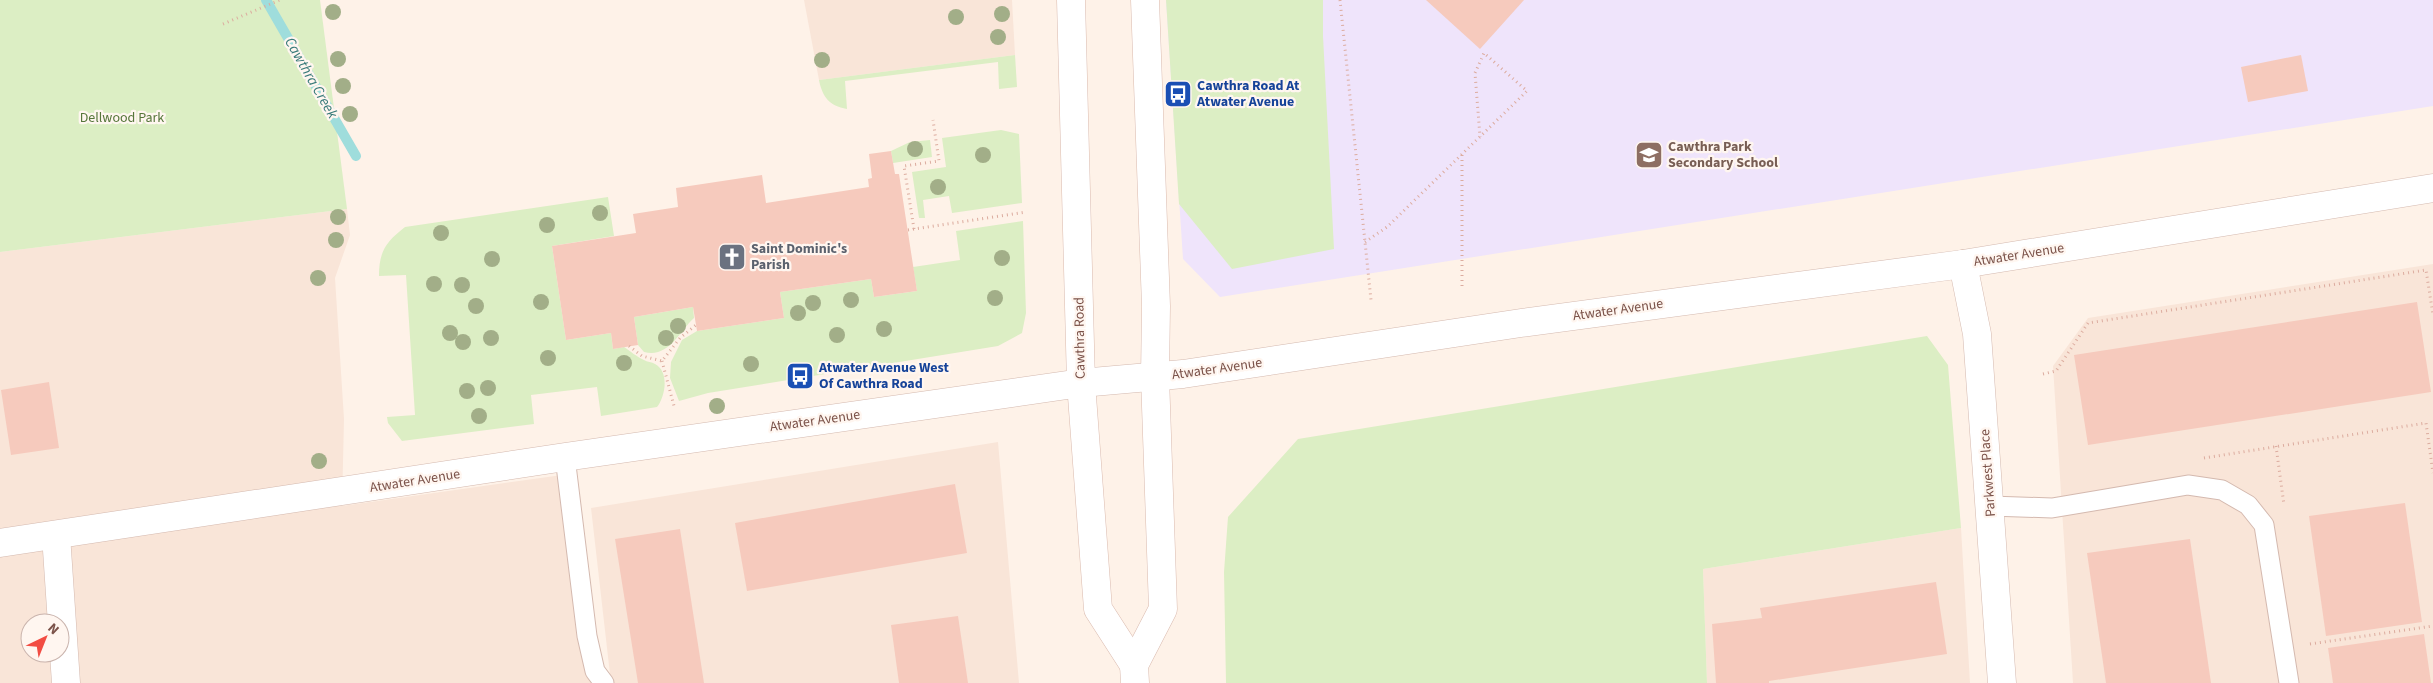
<svg xmlns="http://www.w3.org/2000/svg" width="2433" height="683" font-family="'Source Sans 3',sans-serif">
<style>
.residential{fill:#f9e5d8;fill-rule:evenodd}
.education{fill:#efe4fb}
.green{fill:#dceec4}
.lines{fill:none;stroke-linecap:round;stroke-linejoin:round}
.stream{stroke:#9fdddc;stroke-width:10}
.building{fill:#f6cabd}
.service-casing{stroke:#d4b9af;stroke-width:21}
.minor-casing{stroke:#d4b9af;stroke-width:29}
.tertiary-casing{stroke:#d4b9af;stroke-width:29}
.secondary-casing{stroke:#dabaae;stroke-width:29}
.path{stroke:#dcac9f;stroke-width:3;stroke-dasharray:1 4;stroke-linecap:butt}
.service{stroke:#fff;stroke-width:19}
.minor{stroke:#fff;stroke-width:28}
.tertiary{stroke:#fff;stroke-width:28}
.secondary{stroke:#fff;stroke-width:28}
.tree{fill:#a2ae88}
.labels{text-anchor:middle;dominant-baseline:central;stroke-width:4.5;stroke-linejoin:round;paint-order:stroke}
.transit-label{font-size:14px;font-weight:bold;fill:#164399;stroke:#fff6f0;text-anchor:start}
.park-label{font-size:14px;fill:#56763a;stroke:#fff6f0}
.education-label{font-size:14px;font-weight:bold;fill:#785e54;stroke:#fff6f0;text-anchor:start}
.worship-label{font-size:14px;font-weight:bold;fill:#5b616d;stroke:#fff6f0;text-anchor:start}
.street-label{font-size:14px;fill:#7b5249;stroke:#fff6f0}
.water-label{font-size:15px;font-style:italic;fill:#387a79;stroke:#fff6f0}
</style>
<rect width="100%" height="100%" fill="#fef2e8"/>
<g class="residential">
<polygon points="804,0 1012,0 1015,55 819,80"/>
<path d="M347 209 350 235 335 278 344 419 342 506 562 475 591 683H0V252ZM30 623H60V653H30Z"/>
<polygon points="2433,264 2433,683 2073,683 2053,366 2088,318"/>
<polygon points="998,442 1019,683 611,683 591,508"/>
<polygon points="1961,528 1970,683 1707,683 1703,569"/>
</g>
<polygon class="education" points="1166,0 2433,0 2433,106 1220,297 1183,259"/>
<g class="green">
<polygon points="0,0 320,0 347,209 0,252"/>
<polygon points="1166,0 1323,0 1323,36 1334,249 1232,269 1179,204"/>
<path d="M1015 55 1017 87 999 89 998 62 845 81 847 109C829 106 822 96 819 80Z"/>
<polygon points="1001,130 1019,134 1022,203 952,213 949,196 923,200 925,218 919,218 912,172 946,167 942,138"/>
<polygon points="930,140 932,157 893,163 891,151 910,142"/>
<path d="M608 197 614 236 552 246 566 340 611 333 613 349 624 347C630 351 637 357 644 360 647 362 652 362 655 364 670 372 665 397 657 407L601 416 597 387 531 395 534 424 402 441 388 423 387 417 415 415 406 275 379 276C379 251 386 242 405 227Z"/>
<polygon points="1023,221 1026,313 1022,333 998,346 708,393 679,401 670,378 671,362 682,340 697,331 784,318 780,292 871,279 874,297 917,291 913,267 960,260 956,231"/>
<path d="M693 307 694 318C678 333 669 358 644 352L638 345 634 317Z"/>
<polygon points="1927,336 1948,365 1961,528 1703,569 1707,683 1226,683 1224,572 1228,517 1298,439"/>
</g>
<g class="lines">
<polyline class="stream" points="266,0 356,156"/>
</g>
<g class="building">
<polygon points="1426,0 1524,0 1480,49"/>
<polygon points="2301,55 2308,91 2248,102 2241,67"/>
<polygon points="891,151 895,174 899,174 917,291 874,297 871,279 780,292 784,318 697,331 693,307 634,317 638,345 613,349 611,333 566,340 552,246 636,233 633,214 678,207 676,188 762,175 766,203 869,187 868,179 872,178 869,154"/>
<polygon points="2417,302 2431,392 2088,445 2074,355"/>
<polygon points="49,382 59,448 11,455 1,390"/>
<polygon points="955,484 967,553 747,591 735,523"/>
<polygon points="2405,503 2422,622 2326,636 2309,516"/>
<polygon points="680,529 704,683 638,683 615,539"/>
<polygon points="2190,539 2211,683 2106,683 2087,553"/>
<polygon points="1936,582 1947,654 1769,681 1769,683 1716,683 1712,624 1762,618 1760,608"/>
<polygon points="958,616 968,683 899,683 891,625"/>
<polygon points="2424,634 2431,683 2333,683 2328,648"/>
</g>
<g class="lines">
<g class="service-casing">
<g id="service">
<polyline points="565,457 587,636 595,671 604,683"/>
<polyline points="1990,506 2052,508 2188,485 2222,490 2248,505 2264,525 2289,683"/>
</g>
</g>
<g class="minor-casing">
<g id="minor">
<polyline points="1963,264 1977,334 2002,683"/>
<polyline points="56,535 66,683"/>
</g>
</g>
<g class="tertiary-casing">
<polyline id="tertiary" points="0,543 565,457 1081,383 1183,374 1521,323 1963,264 2433,188"/>
</g>
<g class="secondary-casing">
<g id="secondary">
<polyline points="1071,0 1081,383 1098,609 1134,665"/>
<polyline points="1135,683 1134,665 1163,609 1155,377 1156,306 1145,0"/>
</g>
</g>
<g class="path">
<polyline points="1340,0 1371,300"/>
<polyline points="223,24 280,0"/>
<polyline points="1462,155 1462,286"/>
<polyline points="914,229 904,166 939,161 933,120"/>
<polyline points="908,230 1026,212"/>
<polyline points="1365,242 1387,227 1527,91 1484,53 1475,73 1480,137"/>
<polyline points="629,346 642,356 662,361 680,338 696,325"/>
<polyline points="662,361 674,406"/>
<polyline points="2043,374 2056,371 2088,323 2426,270 2433,315"/>
<polyline points="2276,446 2284,505"/>
<polyline points="2204,458 2426,423 2433,473"/>
<polyline points="2310,644 2433,626"/>
</g>
<use href="#service" class="service"/>
<use href="#minor" class="minor"/>
<use href="#tertiary" class="tertiary"/>
<use href="#secondary" class="secondary"/>
</g>
<g class="tree">
<circle cx="333" cy="12" r="8"/>
<circle cx="1002" cy="14" r="8"/>
<circle cx="956" cy="17" r="8"/>
<circle cx="998" cy="37" r="8"/>
<circle cx="338" cy="59" r="8"/>
<circle cx="822" cy="60" r="8"/>
<circle cx="343" cy="86" r="8"/>
<circle cx="350" cy="114" r="8"/>
<circle cx="915" cy="149" r="8"/>
<circle cx="983" cy="155" r="8"/>
<circle cx="938" cy="187" r="8"/>
<circle cx="600" cy="213" r="8"/>
<circle cx="338" cy="217" r="8"/>
<circle cx="547" cy="225" r="8"/>
<circle cx="441" cy="233" r="8"/>
<circle cx="336" cy="240" r="8"/>
<circle cx="1002" cy="258" r="8"/>
<circle cx="492" cy="259" r="8"/>
<circle cx="318" cy="278" r="8"/>
<circle cx="434" cy="284" r="8"/>
<circle cx="462" cy="285" r="8"/>
<circle cx="995" cy="298" r="8"/>
<circle cx="851" cy="300" r="8"/>
<circle cx="541" cy="302" r="8"/>
<circle cx="813" cy="303" r="8"/>
<circle cx="476" cy="306" r="8"/>
<circle cx="798" cy="313" r="8"/>
<circle cx="678" cy="326" r="8"/>
<circle cx="884" cy="329" r="8"/>
<circle cx="450" cy="333" r="8"/>
<circle cx="837" cy="335" r="8"/>
<circle cx="491" cy="338" r="8"/>
<circle cx="666" cy="338" r="8"/>
<circle cx="463" cy="342" r="8"/>
<circle cx="548" cy="358" r="8"/>
<circle cx="624" cy="363" r="8"/>
<circle cx="751" cy="364" r="8"/>
<circle cx="488" cy="388" r="8"/>
<circle cx="467" cy="391" r="8"/>
<circle cx="717" cy="406" r="8"/>
<circle cx="479" cy="416" r="8"/>
<circle cx="319" cy="461" r="8"/>
</g>
<defs>
<g id="bus-square" transform="scale(1.4375)"><rect x="-9" y="-9" width="18" height="18" rx="4" fill="#1a4fb4" stroke="#fff6f0"/><path d="M-5-6H5V4H4V6H2V4H-2V6H-4V4H-5ZM-3.5-4V0h7V-4ZM-3.5 1.2v1.5H-2V1.2ZM2 1.2v1.5H3.5V1.2Z" fill="#fff"/></g>
<g id="school-square" transform="scale(1.4375)"><rect x="-9" y="-9" width="18" height="18" rx="4" fill="#8d6e63" stroke="#fff6f0"/><path d="M0-5L7-2L0 1L-7-2ZM-4 1L0 2.5L4 1V4Q0 6-4 4Z" fill="#fff"/></g>
<g id="church-square" transform="scale(1.4375)"><rect x="-9" y="-9" width="18" height="18" rx="4" fill="#6b7280" stroke="#fff6f0"/><path d="M-1.2-6h2.4v3.5h3.3v2.4h-3.3V6h-2.4V-.1h-3.3v-2.4h3.3Z" fill="#fff"/></g>
</defs>
<g fill-rule="evenodd">
<use href="#bus-square" x="1178" y="94"/>
<use href="#school-square" x="1649" y="155"/>
<use href="#church-square" x="732" y="257"/>
<use href="#bus-square" x="800" y="376"/>
</g>
<g class="labels">
<g class="transit-label">
<text x="1197" y="86">Cawthra Road At<tspan x="1197" dy="16">Atwater Avenue</tspan></text>
<text x="819" y="368">Atwater Avenue West<tspan x="819" dy="16">Of Cawthra Road</tspan></text>
</g>
<g class="park-label">
<text x="122" y="118">Dellwood Park</text>
</g>
<g class="education-label">
<text x="1668" y="147">Cawthra Park<tspan x="1668" dy="16">Secondary School</tspan></text>
</g>
<g class="worship-label">
<text x="751" y="249">Saint Dominic's<tspan x="751" dy="16">Parish</tspan></text>
</g>
<g class="street-label">
<text transform="translate(2019 255) rotate(-9)">Atwater Avenue</text>
<text transform="translate(1618 310) rotate(-8)">Atwater Avenue</text>
<text transform="translate(1080 338) rotate(-91)">Cawthra Road</text>
<text transform="translate(1217 369) rotate(-8)">Atwater Avenue</text>
<text transform="translate(815 421) rotate(-8)">Atwater Avenue</text>
<text transform="translate(1988 473) rotate(-94)">Parkwest Place</text>
<text transform="translate(415 481) rotate(-9)">Atwater Avenue</text>
</g>
<g class="water-label">
<text transform="translate(311 78) rotate(60)">Cawthra Creek</text>
</g>
</g>
<g transform="translate(45 638) rotate(43)"><circle r="24" fill="#fff6f0" stroke="#cab4ad"/>
<path d="M0-4L9 19L0 12L-9 19Z" fill="#f24c43"/>
<text y="-8" font-size="14" font-weight="bold" text-anchor="middle" fill="#7b5249">N</text>
</g>
</svg>
